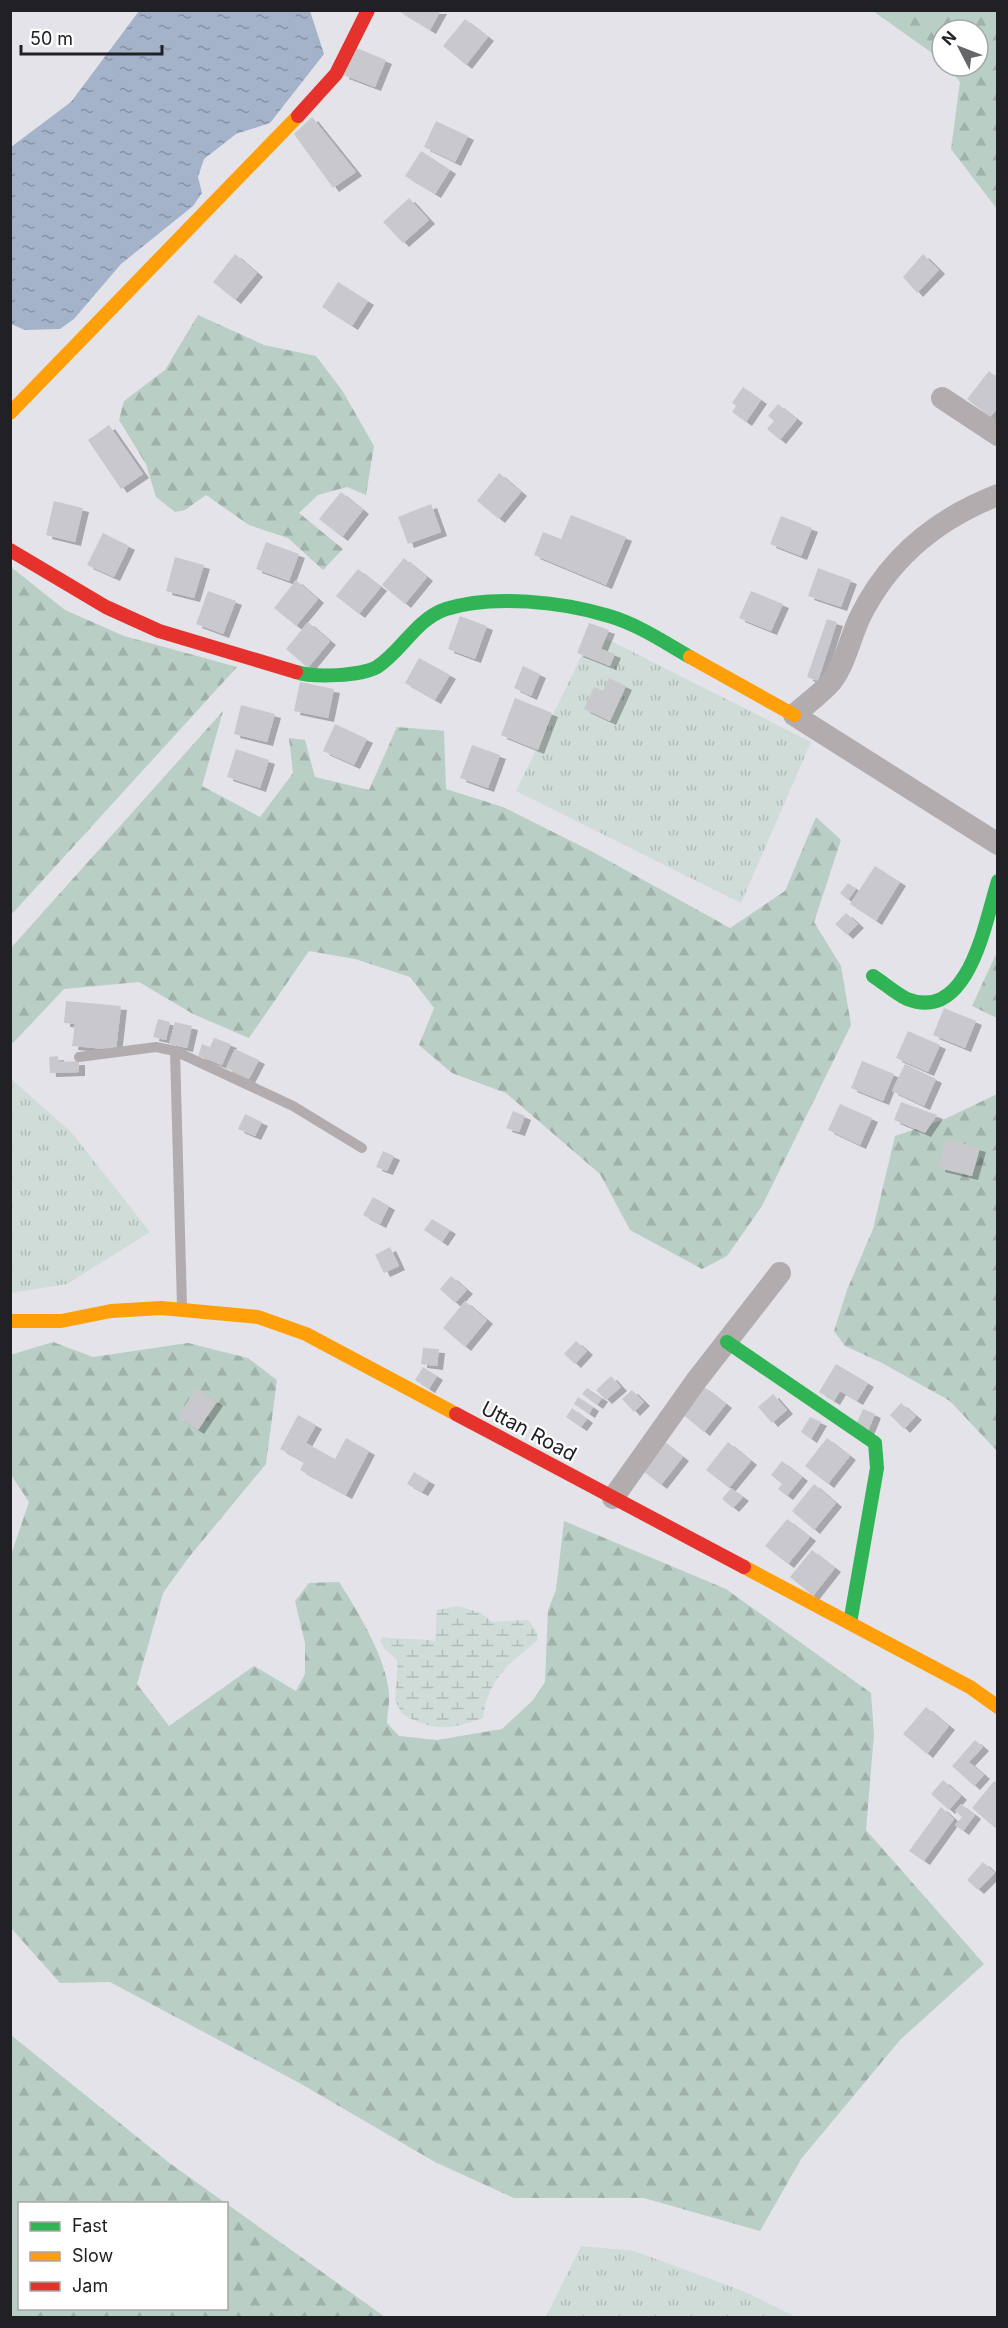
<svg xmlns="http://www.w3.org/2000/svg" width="1008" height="2328" font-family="Inter,sans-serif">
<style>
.grass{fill:url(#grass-tufts)}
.forest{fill:url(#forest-firs);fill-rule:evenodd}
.wetland{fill:url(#wetland-marsh)}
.water{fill:url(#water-ripples)}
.building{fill:#c9c9cd;filter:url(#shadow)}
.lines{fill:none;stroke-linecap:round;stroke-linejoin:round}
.lane{stroke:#b2acae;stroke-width:10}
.street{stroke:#b2acae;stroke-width:22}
.fast{stroke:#30b455;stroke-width:14}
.slow{stroke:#ff9f0a;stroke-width:14}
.jam{stroke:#e5322d;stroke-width:14}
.labels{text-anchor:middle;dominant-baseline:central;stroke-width:4.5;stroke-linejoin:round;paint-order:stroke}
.street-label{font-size:20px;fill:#212125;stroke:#fff}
</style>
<defs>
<pattern id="grass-tufts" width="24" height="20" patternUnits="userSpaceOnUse" patternTransform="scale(1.5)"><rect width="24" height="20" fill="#cfdcd7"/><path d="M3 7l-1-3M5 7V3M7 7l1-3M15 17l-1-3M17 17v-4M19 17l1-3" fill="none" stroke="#b1bcb8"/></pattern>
<pattern id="forest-firs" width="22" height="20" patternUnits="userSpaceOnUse" patternTransform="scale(1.5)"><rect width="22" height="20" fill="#b9cec5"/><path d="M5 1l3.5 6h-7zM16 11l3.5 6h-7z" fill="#9fb1a9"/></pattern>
<pattern id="wetland-marsh" width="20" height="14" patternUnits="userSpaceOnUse" patternTransform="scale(1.5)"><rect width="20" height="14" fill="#cfdcd7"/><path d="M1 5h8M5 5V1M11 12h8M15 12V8" fill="none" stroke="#b1bcb8"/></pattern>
<pattern id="water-ripples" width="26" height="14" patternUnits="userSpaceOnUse" patternTransform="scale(1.5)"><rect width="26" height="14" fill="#a5b3ca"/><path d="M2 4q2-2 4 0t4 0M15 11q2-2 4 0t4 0" fill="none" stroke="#8691a4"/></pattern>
<filter id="shadow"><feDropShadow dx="6" dy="4" stdDeviation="0" flood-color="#0004"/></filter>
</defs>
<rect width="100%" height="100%" fill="#e3e3e9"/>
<g class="grass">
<polygon points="593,632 811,742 741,903 516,791"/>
<polygon points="11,1079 71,1132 150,1232 67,1284 11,1293"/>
<polygon points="581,2246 634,2251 743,2291 796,2317 546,2317"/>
</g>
<g class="forest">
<polygon points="873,11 997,11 997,209 951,149 960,82 947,66 978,66 978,30 942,30 942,60"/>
<polygon points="198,315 264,345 316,356 342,390 374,446 366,495 347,487 318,495 299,513 343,549 323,570 288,538 249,525 206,495 185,510 175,512 156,497 146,464 119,420 124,401 165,370"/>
<polygon points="11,567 65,610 124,636 237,667 11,915"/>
<polygon points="223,711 202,786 260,817 293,773 289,738 305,740 315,777 369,790 397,727 444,731 446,789 503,807 593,852 730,928 785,891 816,817 841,840 814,922 841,966 851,1025 762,1206 727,1256 702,1269 630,1230 600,1174 506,1093 452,1073 419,1045 434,1008 410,977 355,959 309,951 249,1038 193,1014 139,982 64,989 13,1043 11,1042 11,948"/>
<polygon points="997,952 998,1018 997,1018 972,1006"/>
<polygon points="997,1094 997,1451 950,1401 882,1363 845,1346 834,1331 847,1290 873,1229 895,1136 945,1119"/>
<path d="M53 1342 93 1357 188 1343 248 1358 277 1380 266 1464 189 1557 163 1593 137 1684 169 1726 254 1666 296 1691 305 1674V1643L295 1601 309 1583 339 1582C358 1611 387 1660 389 1694 390 1704 387 1714 387 1723L399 1736 437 1740 502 1729 533 1700 545 1682 548 1610 556 1590 564 1521 726 1589 871 1693 874 1734 866 1830 984 1964 900 2040 801 2159 760 2231 644 2198H514L435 2162 303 2085 110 1982 60 1983 11 1928 10 1558 29 1502 11 1475 10 1355Z"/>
<path d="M11 2035 168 2162 385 2317H11ZM20 2204H226V2308H20Z"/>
</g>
<path class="wetland" d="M458 1606 481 1613 492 1622 528 1620 536 1630 538 1640C509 1664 488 1678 483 1718 450 1730 434 1732 402 1714L395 1700 398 1661 384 1648 380 1640 383 1637C401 1640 417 1638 435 1641L437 1610Z"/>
<polygon class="water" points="139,11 310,11 324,54 270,123 236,134 204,159 198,177 202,193 193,206 121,264 74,319 60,329 25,330 11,324 11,147 71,102"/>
<g class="building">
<polygon points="397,10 441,10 430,30"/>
<polygon points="465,19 488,37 466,65 443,46"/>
<polygon points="354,47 386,60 375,87 343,75"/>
<polygon points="312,117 356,172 333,188 294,134"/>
<polygon points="436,121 468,136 455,162 424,147"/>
<polygon points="421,151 450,170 435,194 405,176"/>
<polygon points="409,198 429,220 403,243 383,222"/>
<polygon points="235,254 257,273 235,300 213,282"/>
<polygon points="923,254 939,270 917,293 903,277"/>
<polygon points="338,282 368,301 352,326 322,307"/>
<polygon points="989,371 998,378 998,408 990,417 967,399"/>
<polygon points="743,387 761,400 746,422 732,412 736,406 732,403"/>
<polygon points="778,404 797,419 780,440 767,429 774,421 768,416"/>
<polygon points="109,425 143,474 121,489 88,440"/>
<polygon points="499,473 521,492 499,519 477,501"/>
<polygon points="341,492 363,510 342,537 319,519"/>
<polygon points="54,501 83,508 75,542 46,535"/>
<polygon points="431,504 441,532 408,544 398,517"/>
<polygon points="571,515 626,537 606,585 534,555 543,532 561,539"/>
<polygon points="781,516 812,528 801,556 770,544"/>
<polygon points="103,533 129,546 114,577 87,565"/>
<polygon points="266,542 299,554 289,581 256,569"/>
<polygon points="175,557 204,565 194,598 166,591"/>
<polygon points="404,558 427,577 405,604 382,585"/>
<polygon points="818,568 851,580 841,607 808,596"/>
<polygon points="358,569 381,587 359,614 336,596"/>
<polygon points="296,580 318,599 296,626 274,608"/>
<polygon points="208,591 236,601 223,634 196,624"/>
<polygon points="751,591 783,604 771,631 739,618"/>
<polygon points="460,616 487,626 475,659 448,649"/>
<polygon points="827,619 837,622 818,681 807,677"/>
<polygon points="308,622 330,641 308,668 286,649"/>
<polygon points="589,623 609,630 601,649 615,654 610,666 577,653"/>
<polygon points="419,658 450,675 435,700 405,683"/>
<polygon points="523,666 540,674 531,696 514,688"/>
<polygon points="609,678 626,686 610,721 584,709 594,687 603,691"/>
<polygon points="300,682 334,689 328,718 294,711"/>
<polygon points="515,698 552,713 538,750 501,735"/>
<polygon points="241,705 275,714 267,742 234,734"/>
<polygon points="335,724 367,739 354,765 323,751"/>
<polygon points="472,745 500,755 488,788 460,778"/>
<polygon points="236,749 269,760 260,788 227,777"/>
<polygon points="875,866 900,882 876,921 850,904"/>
<polygon points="848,883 856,889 848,900 840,893"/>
<polygon points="846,913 858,924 847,935 835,924"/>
<polygon points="66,1001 121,1006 116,1050 72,1046 75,1024 64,1023"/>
<polygon points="944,1008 976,1021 965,1048 933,1035"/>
<polygon points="158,1019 170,1022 166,1040 153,1037"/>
<polygon points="175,1022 192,1026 187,1048 169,1044"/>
<polygon points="908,1031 940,1045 928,1072 896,1058"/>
<polygon points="214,1038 231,1044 222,1065 198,1056 202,1044 210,1047"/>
<polygon points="235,1049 259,1060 249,1079 226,1068"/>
<polygon points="58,1056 59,1062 79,1061 79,1072 50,1073 49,1057"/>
<polygon points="862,1061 894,1074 883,1101 851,1088"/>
<polygon points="905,1064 936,1079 924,1106 892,1091"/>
<polygon points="901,1102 937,1115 925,1133 894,1120"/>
<polygon points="840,1104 872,1118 860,1145 828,1130"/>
<polygon points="513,1111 525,1116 519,1132 506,1128"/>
<polygon points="245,1114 262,1122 255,1136 238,1129"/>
<polygon points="946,1139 980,1148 972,1176 939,1168"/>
<polygon points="383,1151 394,1156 387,1171 376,1167"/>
<polygon points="373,1197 389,1206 380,1224 363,1215"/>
<polygon points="432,1219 450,1230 442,1242 424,1230"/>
<polygon points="390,1247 399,1266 384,1273 375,1255"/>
<polygon points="451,1276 467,1290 455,1303 440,1289"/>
<polygon points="465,1301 487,1320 465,1347 443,1328"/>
<polygon points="576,1341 587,1351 575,1364 564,1354"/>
<polygon points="423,1348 439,1349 437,1366 421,1364"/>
<polygon points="836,1364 868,1383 857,1401 840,1391 834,1401 819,1392"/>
<polygon points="423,1367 437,1376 429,1389 415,1380"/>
<polygon points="611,1376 621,1387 606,1400 596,1390"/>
<polygon points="703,1386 726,1404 704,1432 681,1413"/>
<polygon points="196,1388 217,1402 198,1430 178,1417"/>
<polygon points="587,1388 602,1398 597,1405 582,1394"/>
<polygon points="632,1390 644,1402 634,1412 622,1399"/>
<polygon points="773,1394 787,1410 772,1423 758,1407"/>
<polygon points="578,1397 593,1407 589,1414 574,1404"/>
<polygon points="901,1403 916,1416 904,1429 890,1415"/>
<polygon points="572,1408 587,1419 581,1427 566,1417"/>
<polygon points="863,1409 875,1414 868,1431 856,1425"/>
<polygon points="298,1415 316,1425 306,1443 335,1459 346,1438 369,1451 346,1495 300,1470 304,1462 280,1449"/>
<polygon points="810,1417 821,1422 811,1439 801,1432"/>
<polygon points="827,1438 850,1456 828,1484 805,1466"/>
<polygon points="660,1439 683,1457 661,1485 638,1467"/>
<polygon points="728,1442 751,1461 729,1488 706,1470"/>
<polygon points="782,1461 802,1477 787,1496 778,1489 782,1484 771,1475"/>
<polygon points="414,1472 429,1481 422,1492 407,1484"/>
<polygon points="814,1484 836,1503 814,1530 792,1511"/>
<polygon points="731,1488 743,1497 733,1508 722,1499"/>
<polygon points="787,1519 810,1537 788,1564 765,1546"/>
<polygon points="812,1550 835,1568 813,1596 790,1577"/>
<polygon points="926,1707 949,1726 927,1754 903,1734"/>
<polygon points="975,1740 983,1747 969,1762 984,1775 974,1786 952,1766"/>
<polygon points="943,1780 961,1796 949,1810 931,1794"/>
<polygon points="994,1781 998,1784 998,1823 994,1827 972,1808"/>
<polygon points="961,1804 975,1815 963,1831 955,1825 962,1817 955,1811"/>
<polygon points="941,1807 954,1819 924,1861 909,1851"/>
<polygon points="983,1862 995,1873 978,1890 967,1880"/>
</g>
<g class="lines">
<g class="lane">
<polyline points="175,1051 182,1306"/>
<polyline points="79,1057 156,1047 175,1051 293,1106 362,1148"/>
</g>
<g class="street">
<polyline points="942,398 998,435"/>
<path d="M998 495C936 519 889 558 860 617 850 638 846 662 832 681 822 693 806 704 794 715L998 844"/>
<polyline points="613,1498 696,1381 780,1273"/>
</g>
<g class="fast">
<path d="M296 672C314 678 360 676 377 667 402 651 416 619 446 609 492 594 564 602 609 616 637 624 664 642 690 657"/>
<path d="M873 976C884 983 896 994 907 999 969 1023 985 922 998 881"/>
<polyline points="727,1342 875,1443 877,1468 850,1623"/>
</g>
<g class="slow">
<polyline points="10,413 298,116"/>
<polyline points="690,657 794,715"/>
<polyline points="10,1321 61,1321 111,1311 161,1308 258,1317 306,1334 456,1414"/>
<polyline points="744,1567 970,1687 998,1707"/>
</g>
<g class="jam">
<polyline points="298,116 336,74 368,10"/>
<polyline points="10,550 106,607 159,631 296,672"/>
<polyline points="456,1414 744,1567"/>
</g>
</g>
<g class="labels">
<g class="street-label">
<text transform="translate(529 1431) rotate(28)">Uttan Road</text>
</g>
</g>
<rect width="1008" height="2328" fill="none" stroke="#212125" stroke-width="24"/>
<rect x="18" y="2202" width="210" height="108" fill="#ffffff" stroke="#a6a6a8" stroke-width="1.5"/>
<rect x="30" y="2222" width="30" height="9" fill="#30b455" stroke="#a6a6a8" stroke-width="1.5"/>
<text x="72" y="2232" font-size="18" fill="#212125">Fast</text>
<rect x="30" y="2252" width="30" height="9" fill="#ff9f0a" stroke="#a6a6a8" stroke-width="1.5"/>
<text x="72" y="2262" font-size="18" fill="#212125">Slow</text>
<rect x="30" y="2282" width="30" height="9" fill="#e5322d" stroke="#a6a6a8" stroke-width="1.5"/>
<text x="72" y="2292" font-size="18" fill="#212125">Jam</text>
<g transform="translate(960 48) rotate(312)"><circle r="28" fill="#ffffff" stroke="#a6a6a8" stroke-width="1.5"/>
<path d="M0-4.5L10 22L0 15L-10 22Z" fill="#65656a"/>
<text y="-9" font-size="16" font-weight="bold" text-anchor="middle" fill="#212125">N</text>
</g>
<path d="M21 45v9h141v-9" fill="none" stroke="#212125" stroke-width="3"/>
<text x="30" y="45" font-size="18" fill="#212125" stroke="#ffffff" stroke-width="4.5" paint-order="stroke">50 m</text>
</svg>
